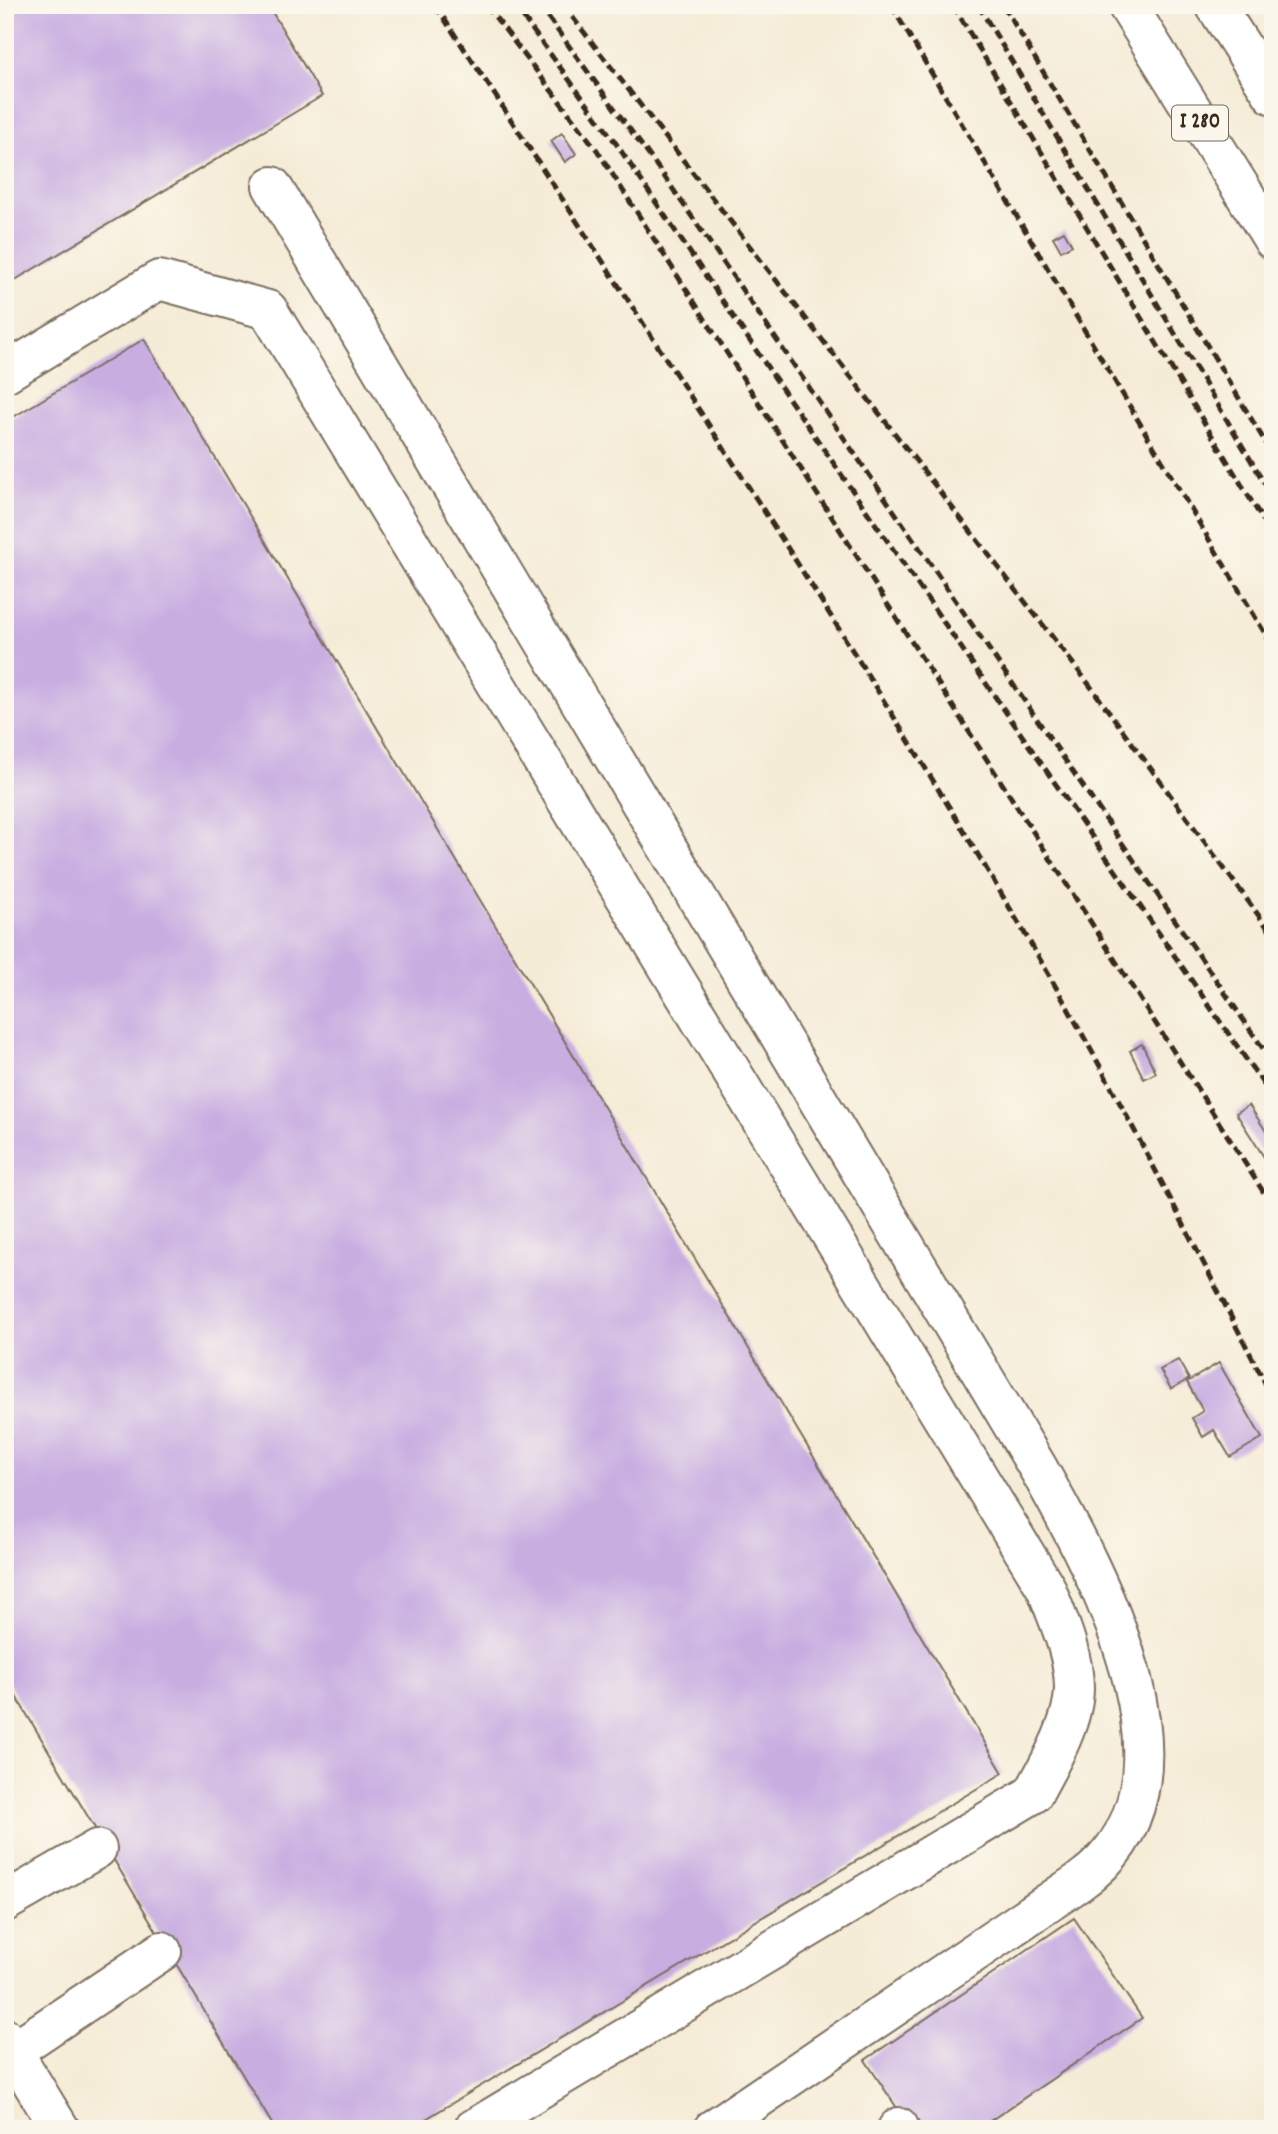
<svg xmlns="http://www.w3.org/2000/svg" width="1278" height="2134" font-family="Dekko,sans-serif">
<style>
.building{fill:#c8ade1}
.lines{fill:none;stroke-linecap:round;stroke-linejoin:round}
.minor-casing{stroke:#7c6e5f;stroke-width:42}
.highway-casing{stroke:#7c6e5f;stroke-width:42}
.minor{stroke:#fff;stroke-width:38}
.highway{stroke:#fff;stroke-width:38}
.rail{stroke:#3b2a1e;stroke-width:5;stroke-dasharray:10 5;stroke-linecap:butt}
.labels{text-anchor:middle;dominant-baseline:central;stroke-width:6;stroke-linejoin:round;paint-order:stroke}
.shield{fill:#fbf7ec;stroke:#75685c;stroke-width:2}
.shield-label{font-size:21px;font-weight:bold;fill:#3b2a1e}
</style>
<rect width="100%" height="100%" fill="#fbf7ec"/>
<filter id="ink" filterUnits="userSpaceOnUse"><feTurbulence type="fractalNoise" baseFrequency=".0143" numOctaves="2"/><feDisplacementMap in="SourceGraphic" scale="14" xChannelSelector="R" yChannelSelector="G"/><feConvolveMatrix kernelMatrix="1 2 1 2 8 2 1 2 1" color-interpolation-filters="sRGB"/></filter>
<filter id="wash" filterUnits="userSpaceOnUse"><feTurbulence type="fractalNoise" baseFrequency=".00686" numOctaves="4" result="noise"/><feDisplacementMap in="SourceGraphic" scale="28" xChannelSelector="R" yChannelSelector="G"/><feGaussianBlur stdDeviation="1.57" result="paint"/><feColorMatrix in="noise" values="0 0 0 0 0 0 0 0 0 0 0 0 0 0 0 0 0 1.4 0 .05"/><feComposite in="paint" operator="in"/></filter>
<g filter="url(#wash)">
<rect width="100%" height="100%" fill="#f5ecd7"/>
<g id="blocks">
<g class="building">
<polygon points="5,5 268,5 322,96 5,286"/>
<polygon points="562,133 576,154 565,162 551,141"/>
<polygon points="1064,231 1072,245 1061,251 1053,237"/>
<polygon points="144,339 1003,1773 409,2129 275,2129 5,1678 5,422"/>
<polygon points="1142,1044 1156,1073 1144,1079 1130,1051"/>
<polygon points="1249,1105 1273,1142 1273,1163 1269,1165 1236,1113"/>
<polygon points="1178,1360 1189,1379 1171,1389 1160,1370"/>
<polygon points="1219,1363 1262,1438 1230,1457 1214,1430 1203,1437 1192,1418 1203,1411 1187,1382"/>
<polygon points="1074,1918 1142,2018 978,2129 911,2129 865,2060"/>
</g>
</g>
</g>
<g filter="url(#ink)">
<use href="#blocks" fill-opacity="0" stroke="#7c6e5f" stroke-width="2"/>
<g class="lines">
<g class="minor-casing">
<g id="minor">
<path d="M272 186 1038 1468C1099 1576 1215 1788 1079 1882L713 2129"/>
<path d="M5 373 159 280 268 310 1046 1588C1058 1619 1074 1654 1074 1688 1074 1723 1049 1764 1033 1794L473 2129"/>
<polyline points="5,1902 97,1849"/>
<polyline points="5,2038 60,2129"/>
<polyline points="13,2051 162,1951"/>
<polyline points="897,2129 899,2127"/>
</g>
</g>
<g class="highway-casing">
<g id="highway">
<polyline points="1127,5 1273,240"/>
<polyline points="1215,5 1273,95"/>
</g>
</g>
<use href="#minor" class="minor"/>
<use href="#highway" class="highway"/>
<g class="rail">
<path d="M435 5 493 92C674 372 859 651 1028 939 1116 1088 1193 1244 1273 1398"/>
<polyline points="486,5 597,150 1273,1207"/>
<polyline points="514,5 613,139 787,396 1273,1098"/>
<polyline points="539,5 664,176 1273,1063"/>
<polyline points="563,5 1088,683 1273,935"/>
<polyline points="891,5 1273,647"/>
<polyline points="953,5 1273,537"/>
<polyline points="978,5 1273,497"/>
<polyline points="1003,5 1273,455"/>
</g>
</g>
</g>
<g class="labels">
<rect class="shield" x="1172" y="105.5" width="56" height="35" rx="5"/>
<g class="shield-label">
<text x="1200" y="123">I 280</text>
</g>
</g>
<rect width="1278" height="2134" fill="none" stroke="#fbf7ec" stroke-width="28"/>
</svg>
